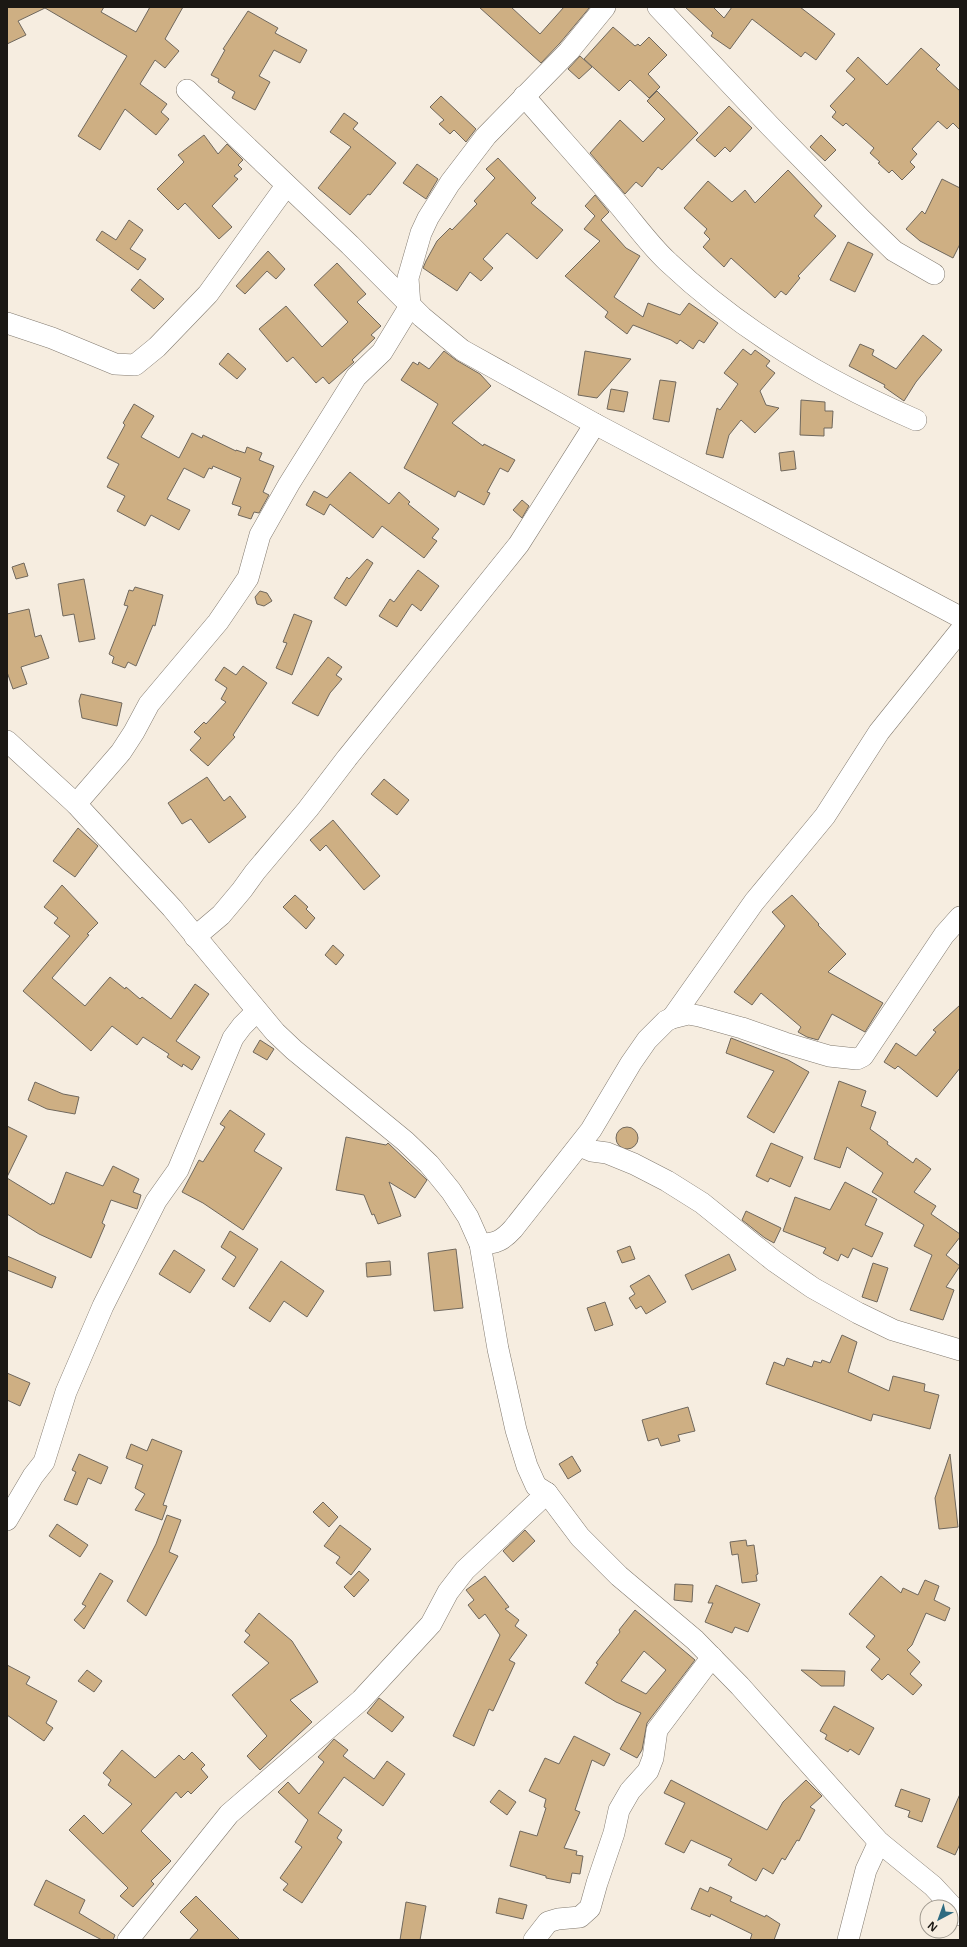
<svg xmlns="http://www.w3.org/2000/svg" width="967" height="1947" font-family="'Noto Sans',sans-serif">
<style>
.building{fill:#ceaf83;stroke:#70685d;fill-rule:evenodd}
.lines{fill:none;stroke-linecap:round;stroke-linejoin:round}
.street-casing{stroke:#837b70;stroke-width:22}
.street{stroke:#fff;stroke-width:21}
</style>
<rect width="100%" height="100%" fill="#f6ede0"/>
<g class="building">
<polygon points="7,7 104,7 101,12 136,32 150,7 183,7 165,39 179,51 165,68 155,60 140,84 167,104 161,112 169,119 156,135 125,109 100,150 78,136 127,56 45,8 18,21 26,35 7,44"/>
<polygon points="479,7 511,7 540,34 564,7 590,7 560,43 541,63"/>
<polygon points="685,7 713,7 724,18 732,7 800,7 835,34 816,60 805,52 801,57 752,19 730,49 711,36 713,33"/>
<polygon points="248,11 278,28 275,33 307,50 300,63 274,50 259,76 270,82 255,110 232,98 235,92 218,82 219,79 211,75 225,50 223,49"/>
<polygon points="613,27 635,46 638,44 640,46 649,37 667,55 648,74 660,87 649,98 630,80 619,91 584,59"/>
<polygon points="921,48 940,65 936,69 960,91 960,130 953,123 947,129 938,121 912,149 917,154 910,162 915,167 902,180 892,170 889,173 878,163 880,162 870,153 874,148 846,123 843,126 832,117 836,112 830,106 855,79 846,71 858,57 887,85"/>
<polygon points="580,56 592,67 579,79 568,69"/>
<polygon points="657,91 698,133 662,170 658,167 642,187 636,182 625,194 590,153 620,120 643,142 665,119 647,101"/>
<polygon points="441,96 476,129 466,142 454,130 450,134 439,124 444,120 430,107"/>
<polygon points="729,106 752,128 730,152 725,147 715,157 696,140"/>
<polygon points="344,113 358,123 353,129 396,163 370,195 368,194 350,215 318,188 351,147 330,132"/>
<polygon points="204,135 218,154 227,144 243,160 238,165 242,169 234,176 238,179 212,206 232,227 219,239 185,203 178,210 157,189 184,162 178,155"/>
<polygon points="821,135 836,150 825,161 810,147"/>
<polygon points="498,158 536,198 531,203 563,230 537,259 507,233 483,259 493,268 481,281 470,272 457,291 423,268 426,261 437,241 450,228 452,230 477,204 474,201 495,178 486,169"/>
<polygon points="417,164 438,179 426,199 403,183"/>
<polygon points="788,170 822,206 814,216 836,236 798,276 800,278 786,295 781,291 775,298 731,258 724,267 703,247 710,239 704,233 707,229 684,208 708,181 732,202 745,190 755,203"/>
<polygon points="942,179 960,188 960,244 953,258 920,241 906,229 922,211 925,214"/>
<polygon points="595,195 609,212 601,220 626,248 640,256 614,297 643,317 648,303 680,315 689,303 718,323 704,343 699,340 693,349 680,340 677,344 671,340 633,325 627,334 605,317 608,312 565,276 600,241 584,229 595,216 585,206"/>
<polygon points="129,220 143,230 130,249 146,259 138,270 96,240 102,231 116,240"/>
<polygon points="848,242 873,254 855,292 830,280"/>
<polygon points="268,251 285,269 276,279 267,271 245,294 236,286"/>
<polygon points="337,263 366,294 357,302 381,326 371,335 375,338 352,360 354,362 329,384 323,377 316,383 293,357 287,362 259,329 286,306 322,347 348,322 314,285"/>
<polygon points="140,279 164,299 154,309 131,290"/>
<polygon points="923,335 942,350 916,382 904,401 884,387 885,385 849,366 860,344 874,350 872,355 896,369"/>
<polygon points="743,349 751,355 755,350 770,361 766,366 775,373 760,391 766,405 779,408 755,433 741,420 729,435 723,458 706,454 717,408 720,410 738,384 724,373"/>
<polygon points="444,351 456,360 480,374 491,386 452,423 483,446 484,444 515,460 508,472 500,468 487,492 490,493 484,505 458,491 455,497 404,468 438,404 401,380 413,362 418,365 419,362 429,369"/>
<polygon points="585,351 631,359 597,398 578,395"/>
<polygon points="228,353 246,369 237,379 219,364"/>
<polygon points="660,380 676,382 669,422 653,419"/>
<polygon points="611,389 628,392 624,412 607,409"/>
<polygon points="801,400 825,402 825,411 833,411 832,428 824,428 824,436 800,435"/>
<polygon points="134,404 154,416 141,437 179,458 192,433 202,438 203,435 236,451 236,450 245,453 247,447 262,453 259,460 274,466 263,492 269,495 259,513 254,512 251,519 238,515 241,507 232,504 241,478 213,466 212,469 209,468 204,478 184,468 167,499 190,510 179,530 151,515 145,526 117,511 125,496 107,487 119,464 107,458 125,425 123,423"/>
<polygon points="794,451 796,469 781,471 779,453"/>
<polygon points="350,472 389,504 399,492 410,502 408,504 439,529 432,538 437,541 424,558 382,526 373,538 330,504 324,515 306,505 314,491 327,498"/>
<polygon points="522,500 529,506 522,518 513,510"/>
<polygon points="367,559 373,563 346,606 334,598 347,577 349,579"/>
<polygon points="24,563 28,576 16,579 12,567"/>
<polygon points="418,570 439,586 421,611 412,604 397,627 379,616 390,599 394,602"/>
<polygon points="84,579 95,639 79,642 74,614 63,616 58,584"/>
<polygon points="135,587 163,595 155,626 153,625 136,666 128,662 125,668 112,663 114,657 109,654 128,606 124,605 129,590 133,591"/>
<polygon points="260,591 267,593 272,601 264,606 257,604 255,597"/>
<polygon points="29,609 35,637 41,635 49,658 21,667 27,684 13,689 7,672 7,614"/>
<polygon points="294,614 312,621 292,675 276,668 287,643 283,642"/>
<polygon points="328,657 342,667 336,675 342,679 330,693 318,716 292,703"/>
<polygon points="243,666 267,683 233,735 235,737 208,766 190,750 201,738 194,732 204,722 206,724 226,702 221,699 227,688 215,680 224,667 236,675"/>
<polygon points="81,694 122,703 117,726 82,718 79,701"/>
<polygon points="207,777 224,801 230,796 246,817 209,843 191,819 182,824 168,803"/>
<polygon points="384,779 409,800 397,815 371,794"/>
<polygon points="333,820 380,876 364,890 326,845 320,851 310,840"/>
<polygon points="78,828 98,846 75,877 53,861"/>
<polygon points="62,885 98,923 87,934 89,935 52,978 85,1006 110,977 125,989 126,987 140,999 142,997 171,1019 195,984 209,994 176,1041 200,1057 192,1070 183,1064 182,1067 167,1057 169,1054 143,1037 137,1045 112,1026 91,1051 23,991 70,936 54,923 58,918 44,907"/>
<polygon points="295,895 308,907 306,909 315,918 306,929 283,907"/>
<polygon points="792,895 819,924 818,925 846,954 828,972 883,1003 865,1032 832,1014 818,1040 807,1037 798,1032 801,1027 761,993 752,1005 734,992 785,926 772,912"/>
<polygon points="333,945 344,955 336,965 325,955"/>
<polygon points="960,1005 960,1068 937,1097 898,1066 895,1069 884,1062 896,1043 916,1056 936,1032 933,1030"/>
<polygon points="731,1038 788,1060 809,1072 774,1133 747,1117 774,1071 726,1053"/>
<polygon points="260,1040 274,1049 267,1060 253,1052"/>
<polygon points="839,1081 866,1091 861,1106 876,1112 870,1129 888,1142 887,1144 913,1163 916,1158 931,1169 914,1192 936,1206 931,1214 960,1234 960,1237 946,1255 960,1266 946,1287 954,1290 943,1320 910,1310 932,1255 914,1246 924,1225 872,1192 883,1173 847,1147 840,1168 814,1159"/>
<polygon points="35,1082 63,1094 79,1097 75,1114 47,1109 28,1100"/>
<polygon points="230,1110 265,1134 254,1151 282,1168 243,1230 203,1203 182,1192 199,1160 203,1162 225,1127 220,1124"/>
<polygon points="7,1126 27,1136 7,1177"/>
<circle cx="627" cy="1138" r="11"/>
<polygon points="346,1137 386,1145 388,1143 427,1180 415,1198 389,1182 401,1216 378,1224 374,1214 372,1215 364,1195 336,1190"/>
<polygon points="771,1143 803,1157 790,1187 770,1178 768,1182 756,1176"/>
<polygon points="113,1166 139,1179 133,1192 141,1195 137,1209 111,1200 102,1223 105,1225 91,1258 39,1234 7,1214 7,1178 51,1205 52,1203 54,1204 66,1172 103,1186"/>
<polygon points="845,1182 877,1199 865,1225 883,1233 872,1257 853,1248 848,1258 841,1254 838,1261 823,1253 826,1248 783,1231 795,1197 830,1210"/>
<polygon points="746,1211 781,1228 774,1243 765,1238 742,1220"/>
<polygon points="230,1231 258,1249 234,1287 222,1279 236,1257 221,1247"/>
<polygon points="630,1246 635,1259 622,1263 617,1251"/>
<polygon points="456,1249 463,1308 434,1311 428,1253"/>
<polygon points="174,1250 205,1270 190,1293 159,1274"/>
<polygon points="729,1254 736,1270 692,1290 685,1275"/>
<polygon points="7,1256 56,1277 52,1288 7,1270"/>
<polygon points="281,1261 324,1291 307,1317 284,1301 270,1322 249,1308"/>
<polygon points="390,1261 391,1275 367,1277 366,1263"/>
<polygon points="873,1263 888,1268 877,1302 862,1297"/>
<polygon points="649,1275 666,1302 646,1314 641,1306 636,1309 629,1298 635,1294 630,1286"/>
<polygon points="605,1302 613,1325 595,1331 587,1308"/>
<polygon points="842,1335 857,1342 848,1372 889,1391 893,1376 925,1384 924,1391 939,1395 930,1429 873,1414 871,1421 766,1384 774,1362 784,1366 787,1358 812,1367 814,1361 821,1363 822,1360 830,1363"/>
<polygon points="7,1373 30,1383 20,1406 7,1400"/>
<polygon points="688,1407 695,1431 678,1435 680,1441 661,1446 658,1438 648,1441 642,1420"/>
<polygon points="152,1439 182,1451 163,1505 167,1506 162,1520 135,1510 145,1494 135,1488 143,1465 126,1458 131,1444 147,1451"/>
<polygon points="79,1454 108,1467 101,1484 88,1478 77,1505 64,1500 76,1472 72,1470"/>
<polygon points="950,1454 958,1527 939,1529 935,1498"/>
<polygon points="572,1456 581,1471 568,1479 559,1464"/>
<polygon points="323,1502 338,1517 329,1527 313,1512"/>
<polygon points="167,1515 181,1520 169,1552 178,1556 146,1616 127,1601 156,1544"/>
<polygon points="57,1524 88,1545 80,1557 49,1536"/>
<polygon points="340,1525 371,1549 351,1575 336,1563 340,1557 324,1546"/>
<polygon points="525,1530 535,1541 513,1562 503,1551"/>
<polygon points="746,1540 747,1546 754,1545 758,1574 756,1575 757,1581 742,1583 738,1554 732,1555 730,1542"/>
<polygon points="359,1571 369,1580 354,1597 344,1587"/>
<polygon points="100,1573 113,1581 84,1629 74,1620 86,1606 82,1604"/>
<polygon points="485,1576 509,1607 505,1609 519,1620 515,1626 527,1635 509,1660 515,1663 493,1711 489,1709 474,1746 453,1736 500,1635 485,1614 479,1619 468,1605 474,1600 466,1590"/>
<polygon points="881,1576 901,1593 903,1588 918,1595 925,1580 939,1586 934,1600 950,1608 945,1621 926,1613 912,1645 907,1650 920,1662 910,1674 922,1685 913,1695 888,1674 882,1680 871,1670 880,1659 866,1647 875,1636 849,1614"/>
<polygon points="675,1584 693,1585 692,1602 674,1600"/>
<polygon points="716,1585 760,1604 748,1632 735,1627 732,1633 705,1622 713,1603 708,1603"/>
<path d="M635 1610 695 1660 647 1723 642 1750 637 1758 620 1749 641 1713 616 1702 585 1683 598 1664 596 1663 620 1632 619 1630ZM644 1651 666 1670 646 1694 621 1681Z"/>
<polygon points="259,1613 292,1641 318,1682 290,1700 312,1722 260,1770 247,1756 267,1736 232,1695 269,1663 244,1642 250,1635 245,1631"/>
<polygon points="7,1665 30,1677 26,1684 57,1701 46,1723 53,1728 44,1741 7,1715"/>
<polygon points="87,1670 102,1681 94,1692 78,1681"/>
<polygon points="801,1670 845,1671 844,1686 821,1686"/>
<polygon points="379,1698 404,1717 392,1732 367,1713"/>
<polygon points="834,1706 874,1728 859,1755 850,1749 848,1752 825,1739 827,1735 820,1731"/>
<polygon points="574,1736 610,1754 604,1766 592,1760 575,1810 580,1812 564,1848 577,1851 576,1855 583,1856 580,1874 572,1873 570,1883 546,1878 546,1876 510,1866 520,1831 537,1836 546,1808 544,1807 546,1799 529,1791 545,1758 559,1764"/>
<polygon points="334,1739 348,1750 343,1756 374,1779 387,1761 405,1774 383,1806 344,1777 318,1813 342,1830 337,1838 342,1842 302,1903 283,1890 288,1884 280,1878 302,1847 295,1842 308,1820 278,1792 288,1782 299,1794 324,1762 318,1757"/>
<polygon points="122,1750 155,1778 179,1755 184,1760 192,1752 205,1765 201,1769 208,1777 191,1794 188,1791 181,1798 176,1792 141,1831 171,1861 151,1881 154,1884 133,1907 120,1896 128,1888 69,1830 84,1815 103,1834 132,1804 108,1785 111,1780 103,1773"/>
<polygon points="671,1780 767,1830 783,1802 806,1780 822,1796 810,1807 815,1810 799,1841 797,1840 785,1860 782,1858 773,1874 763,1868 756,1881 728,1865 732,1859 691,1840 684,1853 665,1844 685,1803 664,1793"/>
<polygon points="901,1789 930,1799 922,1822 908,1817 910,1811 895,1806"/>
<polygon points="499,1790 516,1802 507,1815 490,1802"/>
<polygon points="960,1794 960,1844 955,1855 937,1847"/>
<polygon points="46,1880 85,1900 79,1913 115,1935 113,1940 102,1940 34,1905"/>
<polygon points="710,1887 732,1897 730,1901 765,1917 766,1915 780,1924 774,1940 750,1940 752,1934 711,1914 710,1917 691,1909 700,1888 708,1892"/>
<polygon points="196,1896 240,1940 189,1940 198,1930 180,1912"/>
<polygon points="499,1898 527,1905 523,1919 496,1913"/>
<polygon points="406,1902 426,1906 420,1940 400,1940"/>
</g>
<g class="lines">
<g class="street-casing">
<g id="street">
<polyline points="658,7 770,126 862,220 894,251 934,274"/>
<polyline points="187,90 350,245 422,317 462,350 595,424 960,617"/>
<path d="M524 96C555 132 587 167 618 204 634 223 649 244 667 261 739 329 825 381 916 420"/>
<polyline points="7,323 52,338 115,364 135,365 157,347 208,294 286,186"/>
<polyline points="7,741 76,804 172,908 275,1032 294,1050 405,1141 429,1164 451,1191 468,1217 480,1244 498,1349 516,1430 527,1466 536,1486 547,1493 580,1537 619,1576 695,1640 740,1686 879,1842 933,1886 960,1915"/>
<polyline points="76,804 121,752 134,732 149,704 218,622 248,578 260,535 289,484 356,377 382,352 410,306 408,278 421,233 428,218 450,183 486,136 569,51 605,7"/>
<polyline points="195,937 221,915 242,890 255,872 308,809 347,758 519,544 595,424"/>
<polyline points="672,1018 754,902 825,816 879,732 960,631"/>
<polyline points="580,1146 592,1151 607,1153 634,1164 667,1181 702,1203 774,1261 813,1288 858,1313 893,1330 960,1350"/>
<path d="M480 1244C496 1244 503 1240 513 1229L591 1130 631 1063 647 1040 666 1021 672 1018 688 1014 699 1016 742 1028 785 1043 829 1056 857 1059 863 1056 944 935 960 917"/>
<polyline points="7,1520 33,1476 44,1462 66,1392 103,1306 156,1201 178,1170 233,1038 242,1026 257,1011"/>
<polyline points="128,1940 229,1814 361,1700 431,1624 448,1592 465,1570 547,1493"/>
<polyline points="534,1940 548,1922 558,1919 580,1917 590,1908 597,1883 614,1833 619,1810 630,1791 648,1771 653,1758 657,1730 712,1657"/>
<polyline points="848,1940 866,1870 879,1842"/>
</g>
</g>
<use href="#street" class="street"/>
</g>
<rect width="967" height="1947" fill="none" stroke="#1b1814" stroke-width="16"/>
<g transform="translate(939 1919) rotate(221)"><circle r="19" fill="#f6ede0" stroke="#9e988e"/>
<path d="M0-3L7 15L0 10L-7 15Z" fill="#2e6b81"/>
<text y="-6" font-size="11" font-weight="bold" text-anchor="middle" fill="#1b1814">N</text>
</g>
</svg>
